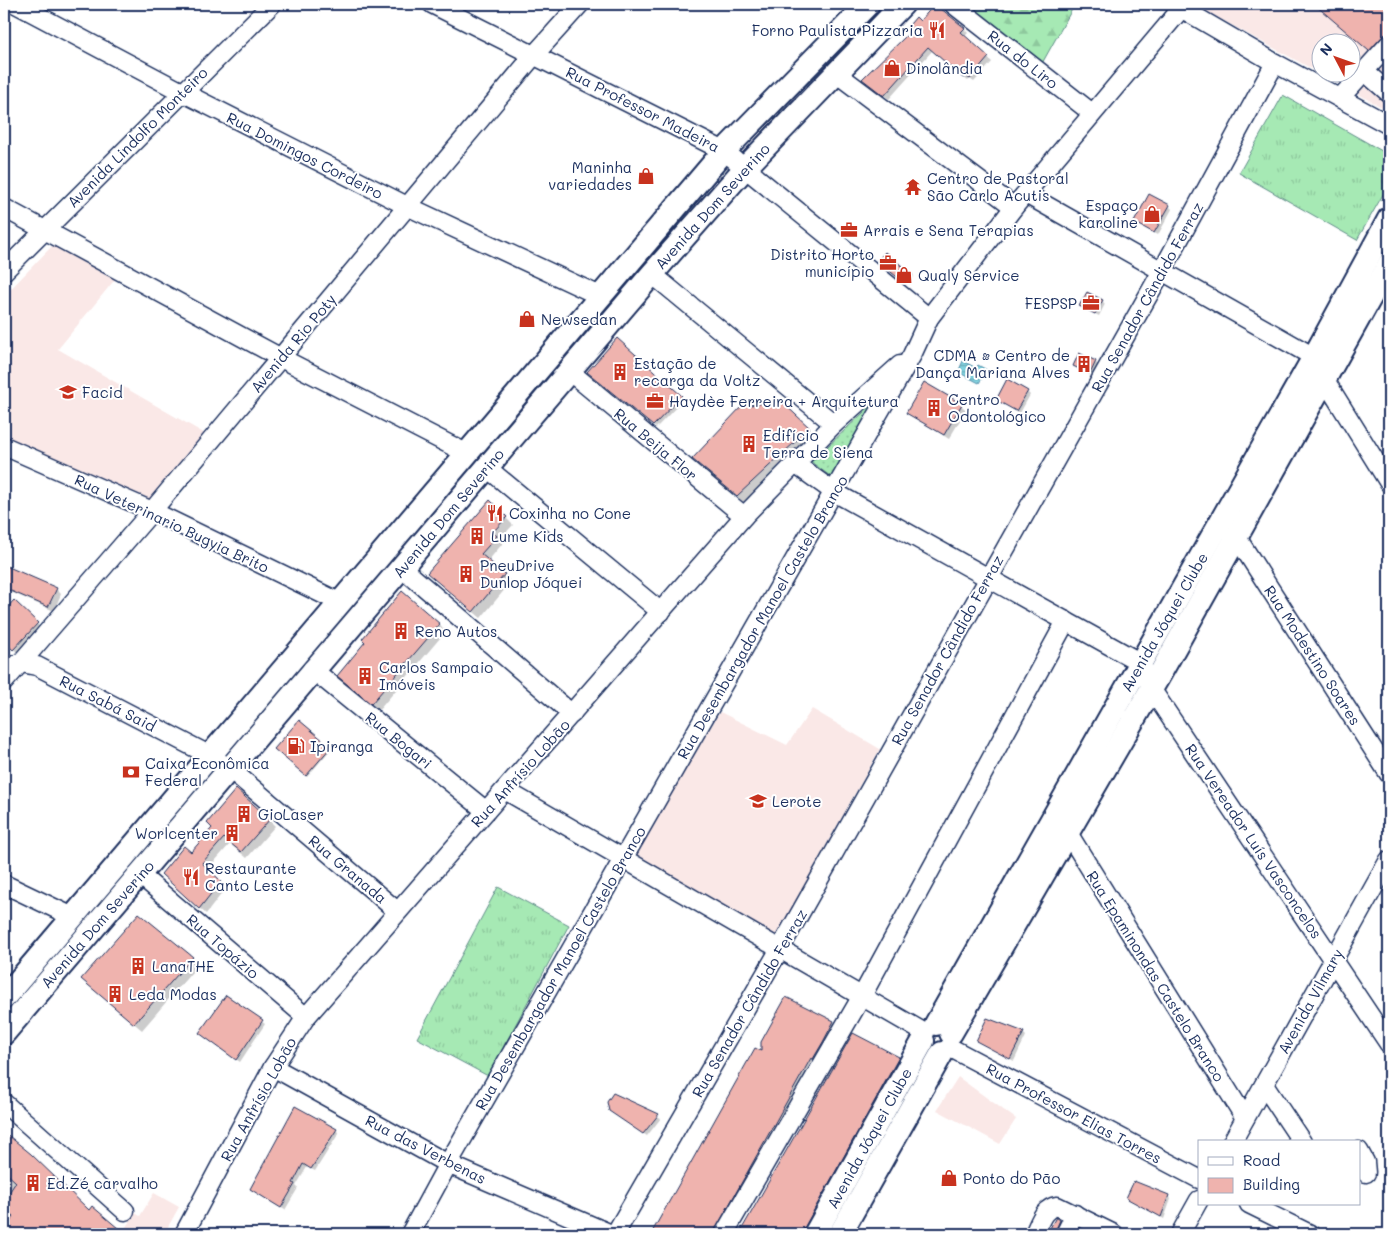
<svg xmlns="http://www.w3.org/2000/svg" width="1393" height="1238" font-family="Mali,sans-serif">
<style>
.built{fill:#fae8e7;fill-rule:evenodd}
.grass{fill:url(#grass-tufts);stroke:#608c89}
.forest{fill:url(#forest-firs);stroke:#608c89}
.park{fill:url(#park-dots);stroke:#608c89}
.water{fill:url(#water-rules);stroke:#5990ab}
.shadow{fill:#0003}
.building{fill:#efb3ae;stroke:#1b2f5e}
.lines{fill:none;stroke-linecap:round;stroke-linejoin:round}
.minor-casing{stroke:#1b2f5e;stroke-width:21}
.major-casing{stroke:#1b2f5e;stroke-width:26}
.minor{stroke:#fff;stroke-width:18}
.major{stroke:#fff;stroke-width:22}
.labels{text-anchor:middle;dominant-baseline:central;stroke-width:4;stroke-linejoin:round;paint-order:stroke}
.poi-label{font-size:15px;fill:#1b2f5e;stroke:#fff;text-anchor:start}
.street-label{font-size:15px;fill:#1b2f5e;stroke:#fff}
</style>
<defs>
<pattern id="grass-tufts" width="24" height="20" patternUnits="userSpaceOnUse" patternTransform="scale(1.25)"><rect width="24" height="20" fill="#a6e9b4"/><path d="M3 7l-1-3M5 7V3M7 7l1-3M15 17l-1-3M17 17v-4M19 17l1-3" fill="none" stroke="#8ec89d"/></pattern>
<pattern id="forest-firs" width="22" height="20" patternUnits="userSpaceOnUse" patternTransform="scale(1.25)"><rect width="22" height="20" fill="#a6e9b4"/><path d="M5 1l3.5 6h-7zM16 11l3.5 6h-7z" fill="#8ec89d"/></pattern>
<pattern id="park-dots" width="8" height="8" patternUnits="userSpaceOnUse" patternTransform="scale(1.25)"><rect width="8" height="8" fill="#a6e9b4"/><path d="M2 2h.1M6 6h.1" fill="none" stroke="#8ec89d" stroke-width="1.8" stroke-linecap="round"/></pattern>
<pattern id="water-rules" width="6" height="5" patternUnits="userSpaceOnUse" patternTransform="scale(1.25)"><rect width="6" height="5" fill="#82d1de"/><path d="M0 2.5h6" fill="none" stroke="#6aaab7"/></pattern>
</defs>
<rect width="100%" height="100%" fill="#fff"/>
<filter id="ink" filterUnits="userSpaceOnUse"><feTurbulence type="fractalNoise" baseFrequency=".02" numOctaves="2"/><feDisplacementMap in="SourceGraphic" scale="10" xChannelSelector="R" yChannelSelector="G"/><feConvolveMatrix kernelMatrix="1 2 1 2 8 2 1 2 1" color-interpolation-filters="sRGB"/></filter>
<g filter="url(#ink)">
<g class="built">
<path d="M1193 4H1389V111ZM1320 42H1350V72H1320Z"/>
<polygon points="53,245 117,277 58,349 207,435 147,503 4,436 4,296"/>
<polygon points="812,709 880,749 775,937 633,853 720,712 787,745"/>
<polygon points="958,1077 1016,1119 1000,1144 937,1110"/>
<polygon points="154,1193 179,1207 164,1234 122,1233 135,1213 140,1216"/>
</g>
<g class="grass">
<polygon points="1283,95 1389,155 1389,184 1357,240 1239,173"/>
<polygon points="498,887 569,925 488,1076 417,1038"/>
</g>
<polygon class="forest" points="966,4 1075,4 1040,67"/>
<polygon class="park" points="882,395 834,479 811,462"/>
<polygon class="water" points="963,361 976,368 978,365 987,370 979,383 958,372"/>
<g class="shadow">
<polygon points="1315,4 1389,4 1389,40 1374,55"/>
<polygon points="920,22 964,29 968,33 964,37 992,62 974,82 970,79 968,81 932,51 889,99 868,83"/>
<polygon points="1169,206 1172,209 1158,235 1136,222"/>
<polygon points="885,254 914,277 908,284 879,261"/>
<polygon points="1102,301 1105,304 1099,316 1081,306"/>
<polygon points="617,340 684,399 656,428 592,375"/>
<polygon points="1095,362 1098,365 1093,376 1074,366"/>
<polygon points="1027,392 1030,395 1020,413 997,400"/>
<polygon points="781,402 820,440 748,506 694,459"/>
<polygon points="961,405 966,410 949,439 908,413"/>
<polygon points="490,502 513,525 499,540 503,543 488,561 511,582 481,618 435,580"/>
<polygon points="4,566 56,589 61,594 54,611 4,589"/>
<polygon points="402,593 446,631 379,710 346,683"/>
<polygon points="14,602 42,629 19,654 4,640 4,613"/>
<polygon points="300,721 331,749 307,777 276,749"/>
<polygon points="269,820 275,826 247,858 230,844 207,870 226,888 206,914 168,880 214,828"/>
<polygon points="192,958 199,964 142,1030 90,986"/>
<polygon points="226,996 265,1024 240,1062 200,1033"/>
<polygon points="786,998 834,1022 838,1027 720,1234 655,1234 654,1233 762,1053"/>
<polygon points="1023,1033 1026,1036 1014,1061 977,1040"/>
<polygon points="853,1035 899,1058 904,1063 808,1234 740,1234"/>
<polygon points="613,1094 661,1118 647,1136 614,1114"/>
<polygon points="336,1130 339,1133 315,1171 307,1167 296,1186 298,1188 285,1210 255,1192"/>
<polygon points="9,1138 90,1211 122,1234 4,1234 4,1231 15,1218 4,1207 4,1144"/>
<polygon points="1168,1196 1171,1199 1164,1219 1128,1198"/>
<polygon points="1057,1219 1065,1226 1061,1234 1049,1234"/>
<polygon points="1080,1230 1088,1234 1078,1234"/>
</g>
<g class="building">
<polygon points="935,4 965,28 961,32 989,57 970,79 966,76 963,78 928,47 884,96 862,79 909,33 905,30 916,17 920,21"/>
<polygon points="1314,4 1389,4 1389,30 1369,51"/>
<polygon points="1149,194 1170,205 1154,233 1134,222"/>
<polygon points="885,252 913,275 906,284 877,261"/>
<polygon points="1087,292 1103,300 1095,314 1079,306"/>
<polygon points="617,338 682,396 653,426 587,372"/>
<polygon points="1079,353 1096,361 1090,374 1073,366"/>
<polygon points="1007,379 1028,391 1016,411 996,400"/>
<polygon points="924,382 962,404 944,435 906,413"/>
<polygon points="781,401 810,428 737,496 692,459 742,406"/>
<polygon points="490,500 507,517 493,532 497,536 481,554 505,574 473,612 427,573"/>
<polygon points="4,565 57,588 48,607 4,588"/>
<polygon points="402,591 440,624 371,704 337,676 365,642 362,639"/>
<polygon points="14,600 38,623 13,650 4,641 4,611"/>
<polygon points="299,720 331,747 306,776 274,749"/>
<polygon points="236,789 270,819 241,852 224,838 202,863 221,881 199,909 161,874 184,846 191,852 212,828 207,823"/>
<polygon points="139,913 193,957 134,1024 81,979"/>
<polygon points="226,995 263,1020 236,1060 199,1033"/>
<polygon points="786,997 834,1021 823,1042 813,1059 811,1058 713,1234 651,1234 755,1048 761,1051 761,1042"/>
<polygon points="987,1018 1024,1032 1010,1059 976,1041"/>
<polygon points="853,1033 899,1057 801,1234 739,1234"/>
<polygon points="613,1093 659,1114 643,1134 609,1111 607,1102"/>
<polygon points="295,1106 337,1129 311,1169 303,1164 293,1183 295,1184 281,1208 250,1189"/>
<polygon points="9,1136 31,1154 89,1210 92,1206 125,1234 4,1234 4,1229 14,1217 4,1208 4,1200 16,1182 4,1171 4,1142"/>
<polygon points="1134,1181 1169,1195 1161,1217 1126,1198"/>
<polygon points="1056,1217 1060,1220 1054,1234 1047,1234"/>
</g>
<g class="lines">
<g class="minor-casing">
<g id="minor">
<polyline points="16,4 182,92 407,206 600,296"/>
<polyline points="432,4 724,151 929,318"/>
<polyline points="953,4 1092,113"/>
<polyline points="1174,4 1275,63 1389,125"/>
<polyline points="1364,71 1389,93"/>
<polyline points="836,73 1014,207"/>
<polyline points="1340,98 1389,44"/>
<polyline points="1026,194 1314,357 1325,380 1389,483"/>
<polyline points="4,208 281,358 468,454"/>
<polyline points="4,271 272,4"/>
<polyline points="652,274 834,424"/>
<polyline points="569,371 744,516"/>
<polyline points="4,446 152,511 339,602"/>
<polyline points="795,464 834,492 1141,663 1152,690 1389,1044"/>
<polyline points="486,467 661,612"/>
<polyline points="1236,536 1389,774"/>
<polyline points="401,567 572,714"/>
<polyline points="11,666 21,663 37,666 209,755 230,769 397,911"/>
<polyline points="312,669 486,811"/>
<polyline points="4,682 152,511 535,54 580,4"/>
<polyline points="505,790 925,1033"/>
<polyline points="1068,833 1245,1118"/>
<polyline points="139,874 306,1017"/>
<polyline points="4,884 73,917"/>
<polyline points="949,1047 1199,1179"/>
<polyline points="273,1067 448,1164 611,1234"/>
<polyline points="1264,1085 1302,1142"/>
<polyline points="4,1103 125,1211"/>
<polyline points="1232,1142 1389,860"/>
<polyline points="1359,1151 1365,1162 1366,1173"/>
<polyline points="1249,1204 1310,1234"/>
<polyline points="184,1234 273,1067 306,1017 744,516 834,424 900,365"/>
<polyline points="410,1234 448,1164 912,355 929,318 1014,207 1181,9"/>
<polyline points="615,1234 777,954 1162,271 1275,63"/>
<polyline points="724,1234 862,996 1066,621"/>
<path d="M1034 1234C1040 1222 1043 1208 1057 1206L1114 1234"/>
<polyline points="1065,1234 1075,1214"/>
<polyline points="1180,1234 1199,1200"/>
</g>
</g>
<g class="major-casing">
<g id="major">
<polyline points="4,998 724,151 868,4"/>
<polyline points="936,1024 1314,357 1389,219"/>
<polyline points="4,1033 652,274 745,168 903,4"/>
<polyline points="951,1033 1160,674 1389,264"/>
<polyline points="815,1234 923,1041"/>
<polyline points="840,1234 942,1053"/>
</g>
</g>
<use href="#minor" class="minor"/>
<use href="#major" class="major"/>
</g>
</g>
<defs>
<g id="restaurant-bare" transform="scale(1.35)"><path d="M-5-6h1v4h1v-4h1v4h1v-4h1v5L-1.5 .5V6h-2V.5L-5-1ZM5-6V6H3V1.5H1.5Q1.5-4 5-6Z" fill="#c8321e" stroke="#fff" stroke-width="2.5" paint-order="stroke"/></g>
<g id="shop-bare" transform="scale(1.35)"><path d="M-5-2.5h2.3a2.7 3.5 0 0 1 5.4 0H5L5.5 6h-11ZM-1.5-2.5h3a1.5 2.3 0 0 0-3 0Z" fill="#c8321e" stroke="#fff" stroke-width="2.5" paint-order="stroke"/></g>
<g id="temple-bare" transform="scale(1.35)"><path d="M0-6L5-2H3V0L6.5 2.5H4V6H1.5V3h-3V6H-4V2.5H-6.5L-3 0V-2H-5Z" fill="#c8321e" stroke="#fff" stroke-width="2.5" paint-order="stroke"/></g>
<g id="office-bare" transform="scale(1.35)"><path d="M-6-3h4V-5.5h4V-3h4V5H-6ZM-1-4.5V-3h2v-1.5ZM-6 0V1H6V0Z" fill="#c8321e" stroke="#fff" stroke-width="2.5" paint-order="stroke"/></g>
<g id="building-bare" transform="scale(1.35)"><path d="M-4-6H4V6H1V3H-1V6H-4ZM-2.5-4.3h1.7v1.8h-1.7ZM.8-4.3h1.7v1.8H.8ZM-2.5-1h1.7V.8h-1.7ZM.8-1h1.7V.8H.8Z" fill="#c8321e" stroke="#fff" stroke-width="2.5" paint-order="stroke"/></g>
<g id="university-bare" transform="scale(1.35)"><path d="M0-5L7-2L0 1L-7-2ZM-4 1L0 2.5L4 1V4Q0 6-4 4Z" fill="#c8321e" stroke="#fff" stroke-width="2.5" paint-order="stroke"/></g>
<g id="fuel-bare" transform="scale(1.35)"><path d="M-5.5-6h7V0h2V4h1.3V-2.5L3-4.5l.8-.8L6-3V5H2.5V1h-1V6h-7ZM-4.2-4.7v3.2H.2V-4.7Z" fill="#c8321e" stroke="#fff" stroke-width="2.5" paint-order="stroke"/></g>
<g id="bank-bare" transform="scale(1.35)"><path d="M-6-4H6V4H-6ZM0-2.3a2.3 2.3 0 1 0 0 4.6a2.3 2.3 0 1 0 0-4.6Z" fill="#c8321e" stroke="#fff" stroke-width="2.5" paint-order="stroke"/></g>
<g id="school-bare" transform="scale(1.35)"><path d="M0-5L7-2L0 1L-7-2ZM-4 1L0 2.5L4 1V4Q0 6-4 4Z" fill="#c8321e" stroke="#fff" stroke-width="2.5" paint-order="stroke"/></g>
</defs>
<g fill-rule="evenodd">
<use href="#restaurant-bare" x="937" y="30"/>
<use href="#shop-bare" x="892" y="68"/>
<use href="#shop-bare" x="646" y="176"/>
<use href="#temple-bare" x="913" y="187"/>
<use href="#shop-bare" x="1152" y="214"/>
<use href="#office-bare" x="849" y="230"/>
<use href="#office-bare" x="888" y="263"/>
<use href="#shop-bare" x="904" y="275"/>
<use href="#office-bare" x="1091" y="303"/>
<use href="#shop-bare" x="527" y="319"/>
<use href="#building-bare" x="1084" y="364"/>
<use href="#building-bare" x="620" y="372"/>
<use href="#university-bare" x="68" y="392"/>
<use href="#office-bare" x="655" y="401"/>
<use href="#building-bare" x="934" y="408"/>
<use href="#building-bare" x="749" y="444"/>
<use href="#restaurant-bare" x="495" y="513"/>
<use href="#building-bare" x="477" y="536"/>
<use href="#building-bare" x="466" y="574"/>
<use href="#building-bare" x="401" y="631"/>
<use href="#building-bare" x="365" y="676"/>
<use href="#fuel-bare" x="296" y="746"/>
<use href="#bank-bare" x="131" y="772"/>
<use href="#school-bare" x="758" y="801"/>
<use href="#building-bare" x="244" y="814"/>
<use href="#building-bare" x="232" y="833"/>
<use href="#restaurant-bare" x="191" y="877"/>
<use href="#building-bare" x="138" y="966"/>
<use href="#building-bare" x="115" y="994"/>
<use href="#shop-bare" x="949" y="1178"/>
<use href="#building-bare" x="33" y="1183"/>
</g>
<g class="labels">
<g class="poi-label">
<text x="923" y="30" text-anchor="end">Forno Paulista Pizzaria</text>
<text x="906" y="68">Dinolândia</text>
<text x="632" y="167" text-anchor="end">Maninha<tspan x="632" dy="17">variedades</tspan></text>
<text x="927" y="178">Centro de Pastoral<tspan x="927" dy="17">São Carlo Acutis</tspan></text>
<text x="1138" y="205" text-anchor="end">Espaço<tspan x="1138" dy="17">karoline</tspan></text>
<text x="863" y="230">Arrais e Sena Terapias</text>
<text x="874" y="254" text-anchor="end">Distrito Horto<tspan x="874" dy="17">município</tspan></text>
<text x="918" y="275">Qualy Service</text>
<text x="1077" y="303" text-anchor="end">FESPSP</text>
<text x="541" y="319">Newsedan</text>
<text x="1070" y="355" text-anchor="end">CDMA • Centro de<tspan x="1070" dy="17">Dança Mariana Alves</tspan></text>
<text x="634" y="363">Estação de<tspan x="634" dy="17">recarga da Voltz</tspan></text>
<text x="82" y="392">Facid</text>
<text x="948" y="399">Centro<tspan x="948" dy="17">Odontológico</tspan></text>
<text x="669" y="401">Haydèe Ferreira + Arquitetura</text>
<text x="763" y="435">Edifício<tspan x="763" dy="17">Terra de Siena</tspan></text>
<text x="509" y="513">Coxinha no Cone</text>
<text x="491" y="536">Lume Kids</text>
<text x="480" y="565">PneuDrive<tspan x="480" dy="17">Dunlop Jóquei</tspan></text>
<text x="415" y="631">Reno Autos</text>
<text x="379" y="667">Carlos Sampaio<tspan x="379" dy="17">Imóveis</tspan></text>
<text x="310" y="746">Ipiranga</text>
<text x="145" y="763">Caixa Econômica<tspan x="145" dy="17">Federal</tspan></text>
<text x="772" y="801">Lerote</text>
<text x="258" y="814">GioLaser</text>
<text x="218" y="833" text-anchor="end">Worlcenter</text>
<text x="205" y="868">Restaurante<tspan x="205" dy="17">Canto Leste</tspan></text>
<text x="152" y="966">LanaTHE</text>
<text x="129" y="994">Leda Modas</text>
<text x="963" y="1178">Ponto do Pão</text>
<text x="47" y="1183">Ed.Zé carvalho</text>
</g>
<g class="street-label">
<text transform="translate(1023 59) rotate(38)">Rua do Liro</text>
<text transform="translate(643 109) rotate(27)">Rua Professor Madeira</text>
<text transform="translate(137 137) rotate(-45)">Avenida Lindolfo Monteiro</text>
<text transform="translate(305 155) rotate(27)">Rua Domingos Cordeiro</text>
<text transform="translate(712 206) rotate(-48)">Avenida Dom Severino</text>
<text transform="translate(1147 297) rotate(-61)">Rua Senador Cândido Ferraz</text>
<text transform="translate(293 343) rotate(-50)">Avenida Rio Poty</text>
<text transform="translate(656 444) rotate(40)">Rua Beija Flor</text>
<text transform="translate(448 513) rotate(-50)">Avenida Dom Severino</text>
<text transform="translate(172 523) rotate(25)">Rua Veterinario Bugyia Brito</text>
<text transform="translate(762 617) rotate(-60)">Rua Desembargador Manoel Castelo Branco</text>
<text transform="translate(1164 622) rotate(-60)">Avenida Jóquei Clube</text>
<text transform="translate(947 650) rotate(-61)">Rua Senador Cândido Ferraz</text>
<text transform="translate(1313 655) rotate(57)">Rua Modestino Soares</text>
<text transform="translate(108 703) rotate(27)">Rua Sabá Said</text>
<text transform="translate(399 740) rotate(39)">Rua Bogari</text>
<text transform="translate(520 773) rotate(-48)">Rua Anfrísio Lobão</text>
<text transform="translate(1254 841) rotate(56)">Rua Vereador Luís Vasconcelos</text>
<text transform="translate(348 869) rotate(40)">Rua Granada</text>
<text transform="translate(97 924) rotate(-49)">Avenida Dom Severino</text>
<text transform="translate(223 946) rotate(41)">Rua Topázio</text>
<text transform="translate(560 968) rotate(-60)">Rua Desembargador Manoel Castelo Branco</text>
<text transform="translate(1156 976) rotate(58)">Rua Epaminondas Castelo Branco</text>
<text transform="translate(1310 1001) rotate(-61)">Avenida Vilmary</text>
<text transform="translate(749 1003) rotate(-60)">Rua Senador Cândido Ferraz</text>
<text transform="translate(258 1099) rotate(-61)">Rua Anfrísio Lobão</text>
<text transform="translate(1074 1113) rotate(28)">Rua Professor Elias Torres</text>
<text transform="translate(869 1138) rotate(-61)">Avenida Jóquei Clube</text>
<text transform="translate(426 1149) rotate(27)">Rua das Verbenas</text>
</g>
</g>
<rect width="1393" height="1238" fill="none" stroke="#fff" stroke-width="20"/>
<rect x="10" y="10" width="1373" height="1218" fill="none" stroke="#1b2f5e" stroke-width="2" filter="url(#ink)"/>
<rect x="1198" y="1140" width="162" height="65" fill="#ffffff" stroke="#a4acbf"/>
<rect x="1208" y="1157" width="25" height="8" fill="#ffffff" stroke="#a4acbf"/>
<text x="1243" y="1166" font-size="15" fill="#1b2f5e">Road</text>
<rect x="1208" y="1178" width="25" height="15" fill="#efb3ae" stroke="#a4acbf"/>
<text x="1243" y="1190" font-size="15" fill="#1b2f5e">Building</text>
<g transform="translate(1336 58) rotate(311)"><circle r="24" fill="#ffffff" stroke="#a4acbf"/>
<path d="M0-4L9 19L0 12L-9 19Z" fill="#c8321e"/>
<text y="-8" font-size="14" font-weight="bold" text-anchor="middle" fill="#1b2f5e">N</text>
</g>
</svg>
